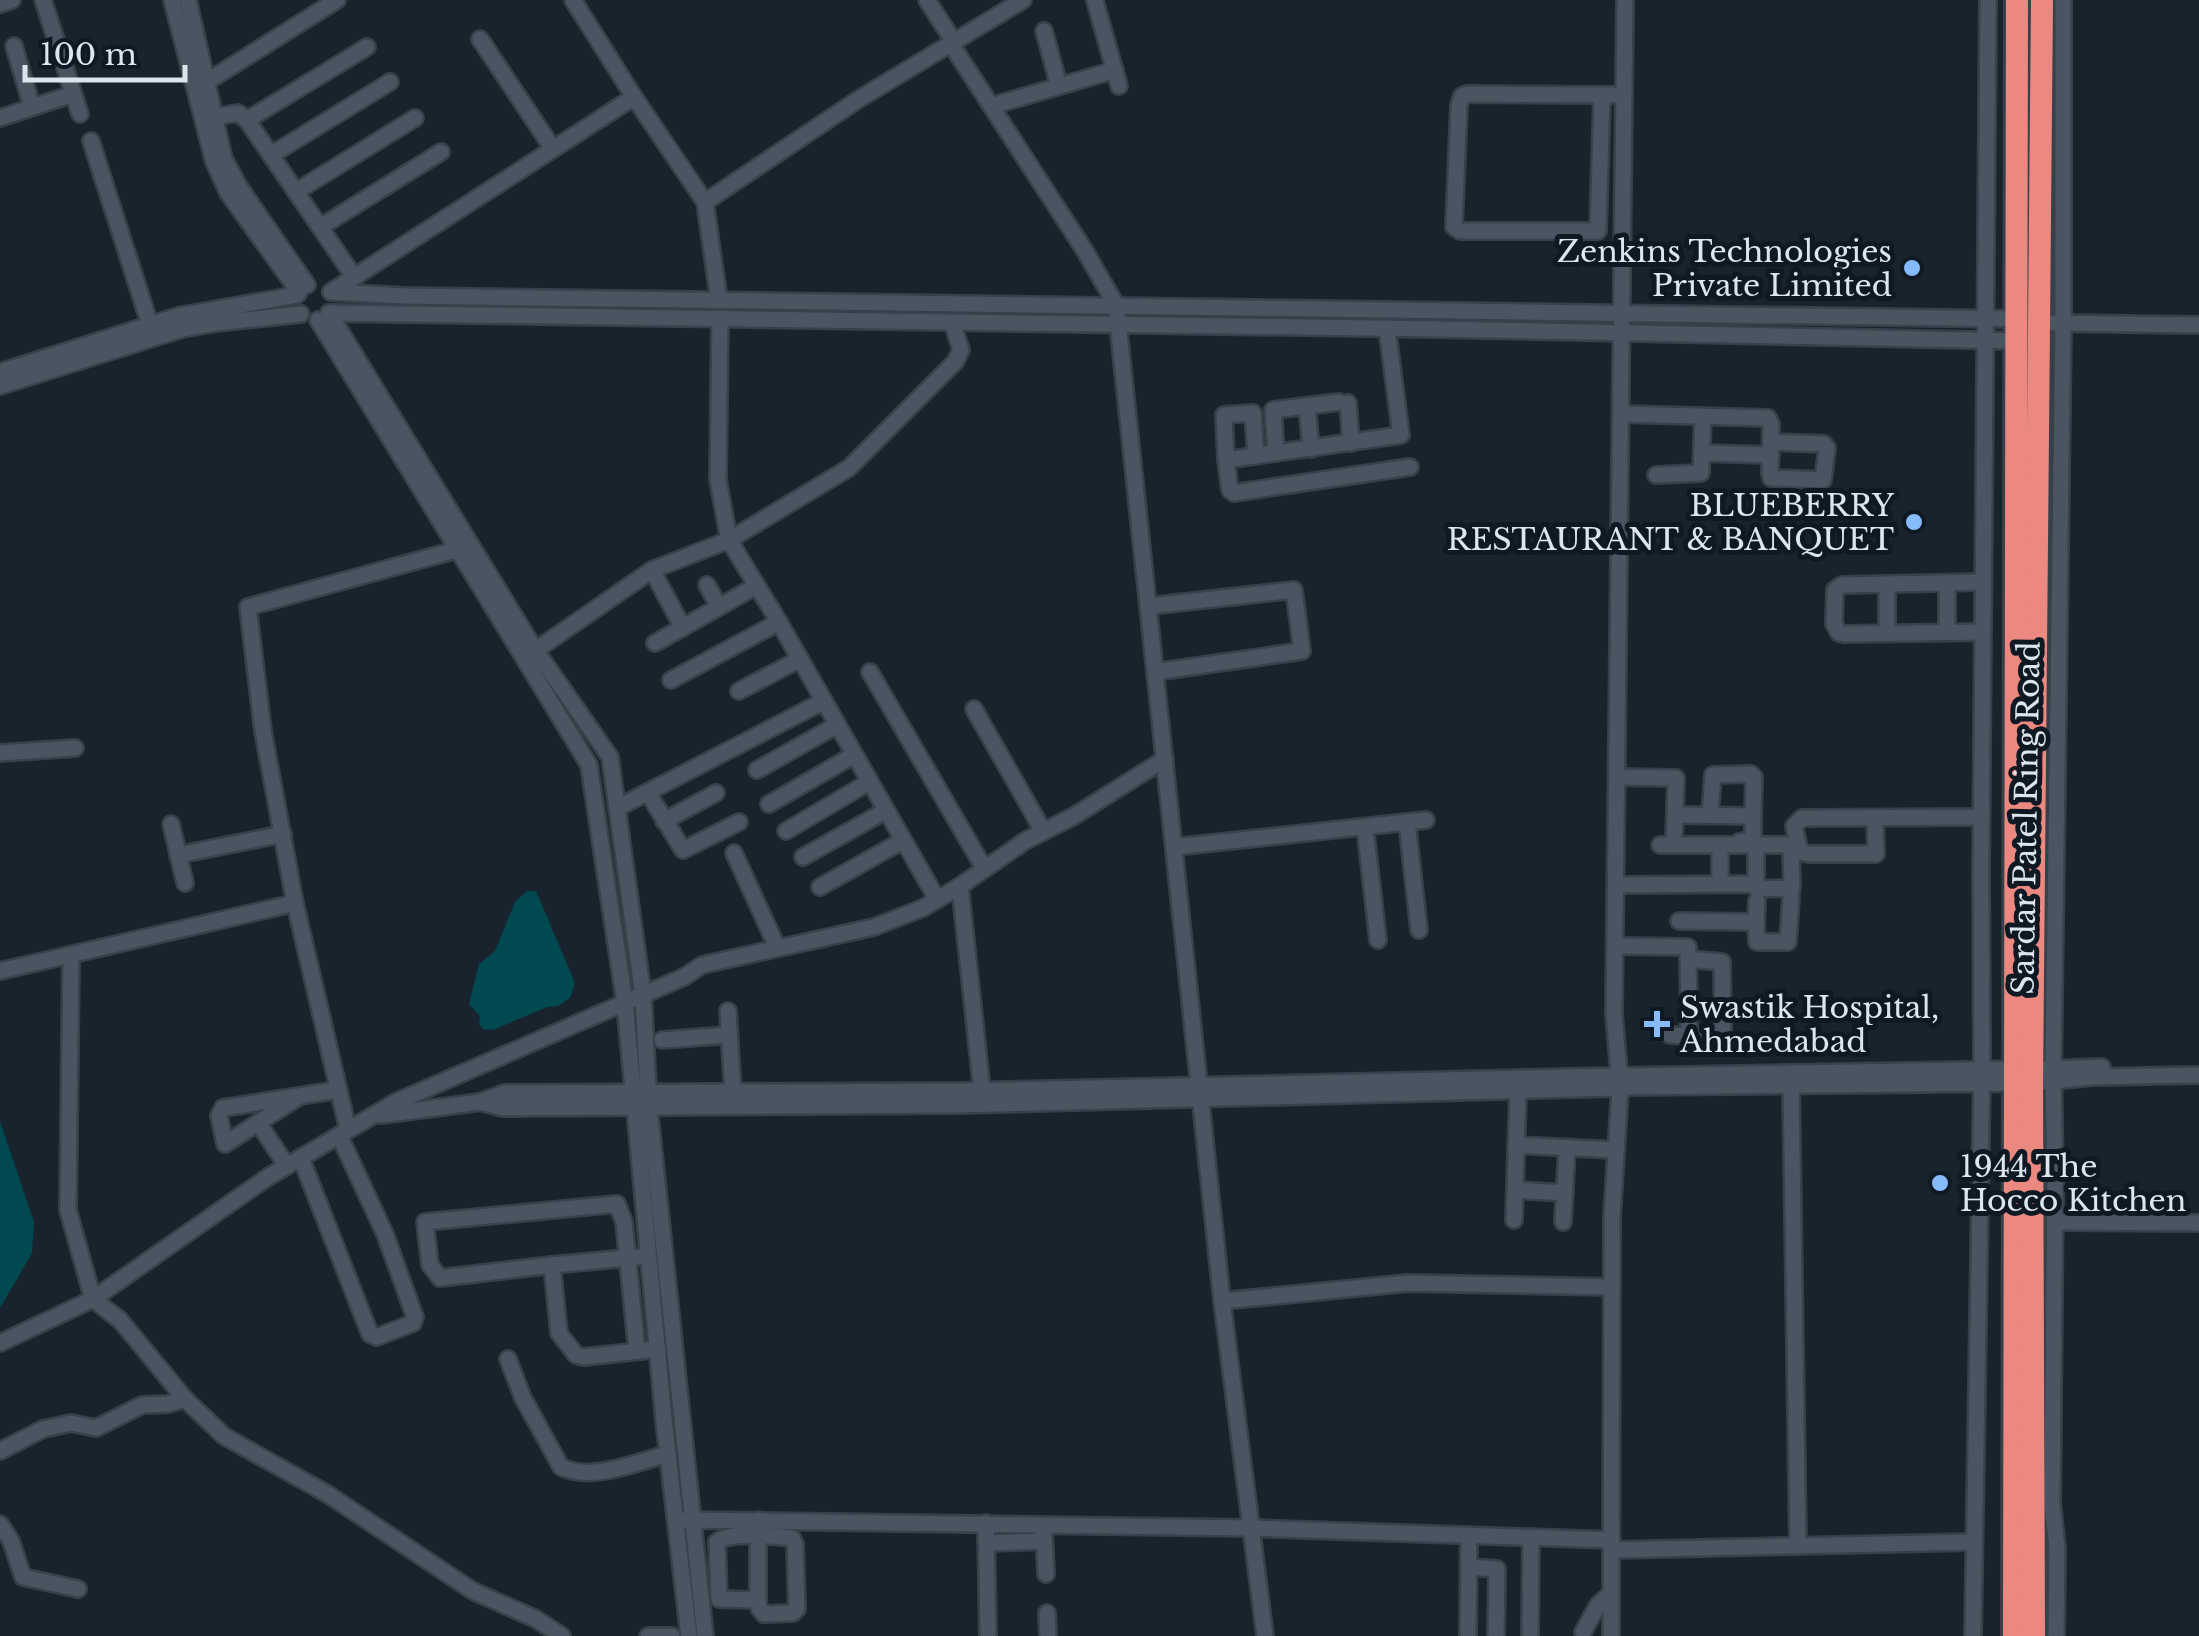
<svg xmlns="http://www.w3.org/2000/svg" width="2199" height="1636" font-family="'Libre Baskerville',serif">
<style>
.water{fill:#004950}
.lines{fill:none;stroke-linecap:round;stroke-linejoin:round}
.minor-casing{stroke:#38404a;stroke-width:20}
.highway-casing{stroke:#38404a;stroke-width:28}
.minor{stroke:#495662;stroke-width:15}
.highway{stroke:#eb8980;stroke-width:22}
.poi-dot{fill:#86bbfb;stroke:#0f1924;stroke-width:4}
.labels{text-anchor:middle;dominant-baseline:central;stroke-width:10;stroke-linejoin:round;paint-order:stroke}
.poi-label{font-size:30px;fill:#dee6ed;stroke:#0f1924;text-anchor:end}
.street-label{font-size:30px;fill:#dee6ed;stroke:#0f1924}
</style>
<rect width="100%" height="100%" fill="#18232e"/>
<g class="water">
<polygon points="527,891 536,891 575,983 570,998 558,1006 547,1007 493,1030 483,1029 479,1023 480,1016 469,1004 479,964 495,951 515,902"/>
<polygon points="0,1121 34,1222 32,1253 0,1308"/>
</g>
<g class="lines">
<g class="minor-casing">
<g id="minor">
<polyline points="43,0 80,114"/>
<polyline points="172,0 214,162 228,193 299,292"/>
<polyline points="188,0 224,159 240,188 307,285"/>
<polyline points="927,0 954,42"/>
<polyline points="1095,1 1119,86"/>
<polyline points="0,4 12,0"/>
<polyline points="1044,31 1059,86"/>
<polyline points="480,39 553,149"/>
<polyline points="951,44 1085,251 1116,305 1222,1301 1265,1636"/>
<polyline points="14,46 32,107"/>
<polyline points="200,86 337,0"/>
<polyline points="1602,95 1598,231 1460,231 1454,227 1459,105 1462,96 1467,94 1602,95 1624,95"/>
<polyline points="634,97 705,202 719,300"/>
<polyline points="998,104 1115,70"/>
<polyline points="213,117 238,113 247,120"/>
<polyline points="0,118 73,94"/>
<polyline points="91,141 150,325"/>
<polyline points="271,155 390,82"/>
<polyline points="297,191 415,118"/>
<polyline points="705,202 859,99 1023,0"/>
<polyline points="322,226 441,152"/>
<polyline points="354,277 247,120 367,47"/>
<polyline points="331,292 406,296 2016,319"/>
<polyline points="331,292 634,97 573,0"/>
<polyline points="329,313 1436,329 2017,341"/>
<polyline points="329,313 532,645 610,757 643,995 649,1107 705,1636"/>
<polyline points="318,320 589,765 625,1003 664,1420 689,1636"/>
<polyline points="2053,323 2199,325"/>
<polyline points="1387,328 1401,435 1226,460 1230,490 1234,493 1410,467"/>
<polyline points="0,372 178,316 297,295"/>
<polyline points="0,386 182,329 216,323 301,314"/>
<polyline points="1348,403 1351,443"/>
<polyline points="1307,406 1311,449"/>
<polyline points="1621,414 1768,418 1771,424 1770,473 1771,478 1823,480 1827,448 1824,444 1771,442"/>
<polyline points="1276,453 1273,410 1339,402"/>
<polyline points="1702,453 1771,455"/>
<polyline points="1226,460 1224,415 1253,413 1256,456"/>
<polyline points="1656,475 1701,473 1703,416"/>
<polyline points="652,570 683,628"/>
<polyline points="1887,584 1887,633"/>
<polyline points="707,585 719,607"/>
<polyline points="1149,606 1294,590 1302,651 1155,672"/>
<polyline points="1947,632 1947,583"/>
<polyline points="1983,632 1844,634 1839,633 1834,624 1835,590 1842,585 1983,582"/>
<polyline points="655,643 756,586"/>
<polyline points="536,650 652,570 729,540 718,480 720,318"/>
<polyline points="870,672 984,868"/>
<polyline points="671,680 779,622 729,540 849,468 955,362 961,350 952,322"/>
<polyline points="739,691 800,659"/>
<polyline points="824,701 937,899"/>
<polyline points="974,709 1043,831"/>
<polyline points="0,753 75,748"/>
<polyline points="757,770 837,725"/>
<polyline points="1618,777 1676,778 1674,840"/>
<polyline points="648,793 683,850 739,822"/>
<polyline points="769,804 854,755"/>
<polyline points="617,808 824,701 779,622"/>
<polyline points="1676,815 1753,816 1753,840 1739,842"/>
<polyline points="1710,815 1713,775 1751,774 1754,777 1753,816"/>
<polyline points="1875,818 1876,854 1809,854 1800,852 1794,826 1802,818 1981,817"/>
<polyline points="664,821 716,793"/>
<polyline points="1407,822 1419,930"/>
<polyline points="171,824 185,883"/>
<polyline points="1365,827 1378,940"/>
<polyline points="786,831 869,782"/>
<polyline points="1174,847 1426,820"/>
<polyline points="734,853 777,947"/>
<polyline points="178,855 283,834"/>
<polyline points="803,857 885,811"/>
<polyline points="1720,884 1720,845"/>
<polyline points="1756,884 1756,845"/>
<polyline points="1616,885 1756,884 1757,889 1792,888 1791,845 1660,845"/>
<polyline points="960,886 982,1091"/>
<polyline points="820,887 902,841"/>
<polyline points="295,903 263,731 248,607 456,550"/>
<polyline points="1679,921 1756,922 1757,942 1788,942 1791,897"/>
<polyline points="1756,922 1757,901"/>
<polyline points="1615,946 1688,947 1689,1036 1670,1035"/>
<polyline points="1688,959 1722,962 1723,1033 1719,1037 1689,1036"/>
<polyline points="0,971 295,903 348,1130"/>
<polyline points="728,1011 733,1093"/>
<polyline points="662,1040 729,1035"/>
<polyline points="2045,1069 2102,1067"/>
<polyline points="1619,1073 1614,1014 1625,0"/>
<polyline points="1626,1076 2022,1069"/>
<polyline points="2043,1082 2092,1077 2199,1075"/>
<polyline points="1791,1085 1798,1546"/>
<polyline points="1626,1087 2020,1083"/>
<polyline points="300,1096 225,1144 219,1116 223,1108 337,1090"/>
<polyline points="480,1102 503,1108 956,1105 1615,1088"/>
<polyline points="381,1115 480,1102 504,1093 966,1091 1614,1076"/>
<polyline points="259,1124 287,1166"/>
<polyline points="1516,1145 1616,1150"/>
<polyline points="301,1158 370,1334 377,1337 413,1323 415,1317 385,1234 339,1135"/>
<polyline points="1515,1190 1565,1193"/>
<polyline points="1514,1220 1518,1091"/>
<polyline points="1563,1222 1567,1148"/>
<polyline points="2055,1222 2199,1223"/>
<polyline points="552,1265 638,1257"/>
<polyline points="1222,1301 1408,1283 1612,1287"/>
<polyline points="0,1343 93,1299 268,1177 396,1102 684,977 702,965 874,927 923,908 960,886 1025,841 1074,816 1165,759"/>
<polyline points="637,1351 624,1222 617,1204 425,1222 430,1265 440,1278 552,1265 559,1333 576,1355 584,1357 658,1349"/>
<path d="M508 1359 523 1398 561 1467C592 1482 637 1462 668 1454"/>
<polyline points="185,1399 224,1436 329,1495 473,1591 536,1619 562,1636"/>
<polyline points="0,1451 43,1429 71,1423 96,1428 142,1405 168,1404 185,1399 120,1320 93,1299 68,1210 71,956"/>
<polyline points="685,1520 1250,1528 1612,1540"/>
<path d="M758 1520V1600L759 1608 764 1614 793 1613 797 1609 795 1544 792 1538C772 1536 731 1531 717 1542L719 1599 758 1600"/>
<polyline points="986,1523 988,1636"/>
<polyline points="0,1524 11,1541 23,1577 78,1589"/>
<polyline points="1044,1533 1046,1574"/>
<polyline points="986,1543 1044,1541"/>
<polyline points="1612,1550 1973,1542"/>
<polyline points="1469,1567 1497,1569 1496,1636"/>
<polyline points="1047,1613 1048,1636"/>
<polyline points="1583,1632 1598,1605 1610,1594"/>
<polyline points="648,1636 672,1636"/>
<polyline points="1468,1636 1469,1535"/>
<polyline points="1530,1636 1531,1537"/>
<polyline points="1611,1636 1612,1217 1620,1089 1625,1088 1628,1080 1624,1074 1614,1076"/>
<polyline points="1973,1636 1982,1068 1981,873 1988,0"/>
<polyline points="2056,1636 2057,1548 2052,1503 2055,1180 2053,1069 2063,324 2063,0"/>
</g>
</g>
<g class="highway-casing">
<g id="highway">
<polyline points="2014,1636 2017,0"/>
<polyline points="2034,1636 2032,1084 2042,0"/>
</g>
</g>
<use href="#minor" class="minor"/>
<use href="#highway" class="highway"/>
</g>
<g class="poi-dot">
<circle cx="1912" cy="268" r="10"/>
<circle cx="1914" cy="522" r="10"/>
<path d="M1652 1009h10v10h10v10h-10v10h-10v-10h-10v-10h10z"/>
<circle cx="1940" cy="1183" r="10"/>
</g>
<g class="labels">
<g class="poi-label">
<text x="1892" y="251">Zenkins Technologies<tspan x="1892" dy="34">Private Limited</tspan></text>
<text x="1894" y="505">BLUEBERRY<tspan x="1894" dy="34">RESTAURANT &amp; BANQUET</tspan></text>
<text x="1680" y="1007" text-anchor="start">Swastik Hospital,<tspan x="1680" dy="34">Ahmedabad</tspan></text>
<text x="1960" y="1166" text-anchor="start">1944 The<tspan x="1960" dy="34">Hocco Kitchen</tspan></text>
</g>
<g class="street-label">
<text transform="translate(2026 818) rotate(-89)">Sardar Patel Ring Road</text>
</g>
</g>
<path d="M25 65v15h160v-15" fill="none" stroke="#dee6ed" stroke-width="5"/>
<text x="40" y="65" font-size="30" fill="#dee6ed" stroke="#0f1924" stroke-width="8" paint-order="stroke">100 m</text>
</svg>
